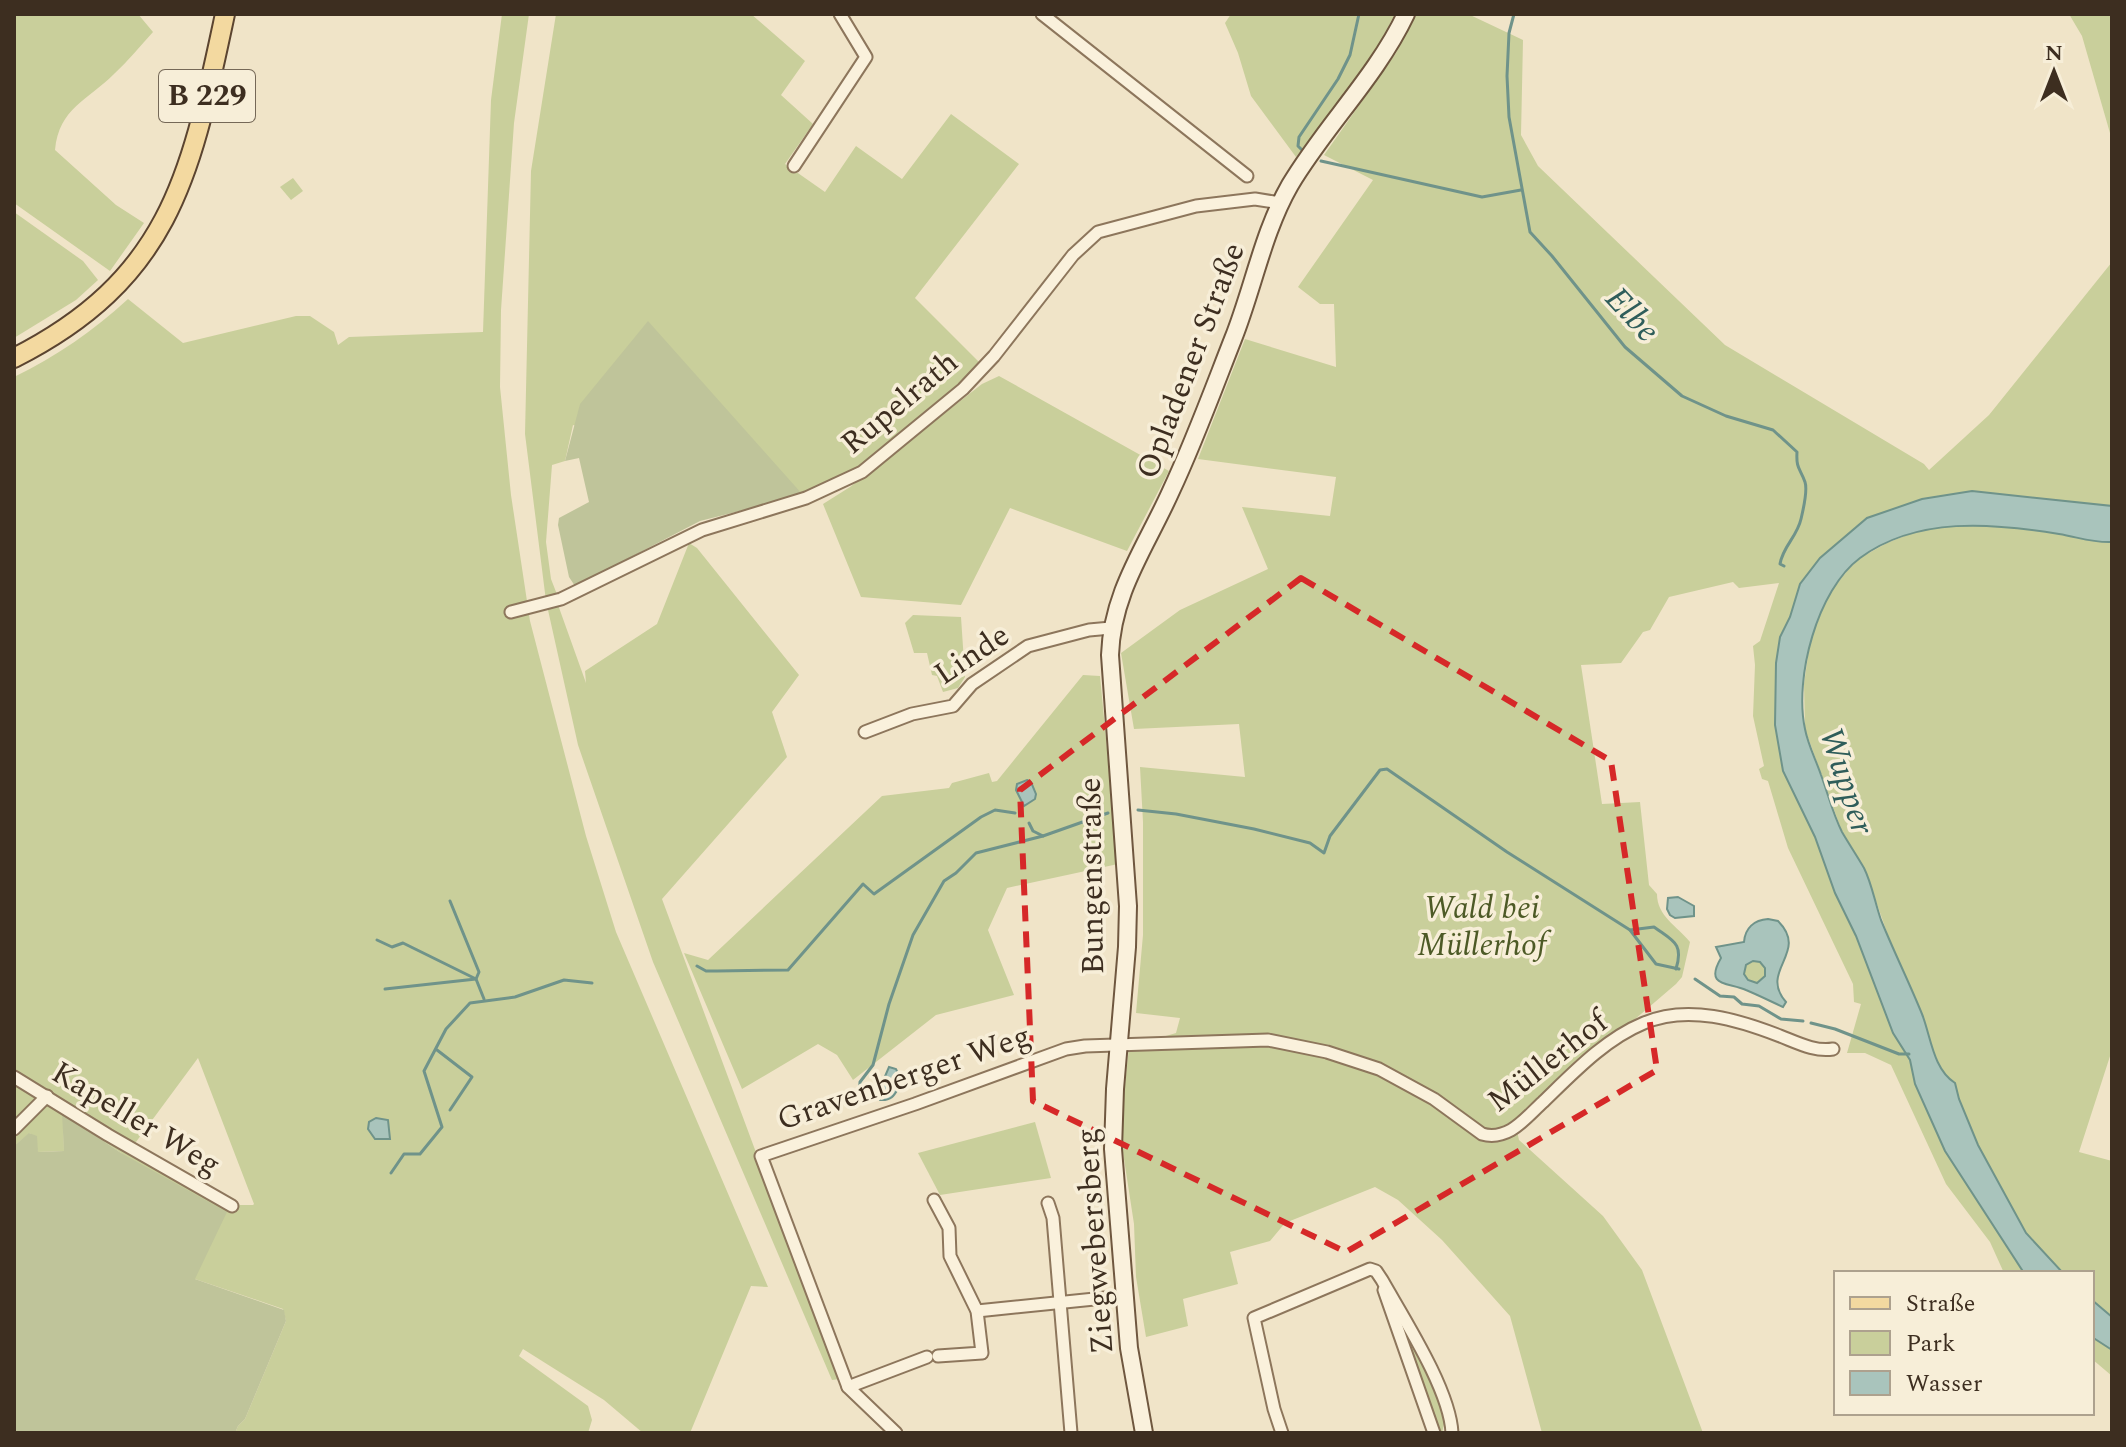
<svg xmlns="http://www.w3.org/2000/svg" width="2126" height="1447" font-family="Spectral,serif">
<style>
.green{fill:#c9cf9b;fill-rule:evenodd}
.cemetery{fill:#bfc49a}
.water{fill:#a9c4bc;stroke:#6f938a;stroke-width:2;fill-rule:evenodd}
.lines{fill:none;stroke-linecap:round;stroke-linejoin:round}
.stream{stroke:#6f938a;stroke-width:3}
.street-casing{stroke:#8d765c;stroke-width:15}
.secondary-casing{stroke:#6f573f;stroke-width:20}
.primary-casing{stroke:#5b4430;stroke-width:22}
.street{stroke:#faf1dc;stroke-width:11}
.secondary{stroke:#faf1dc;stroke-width:16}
.primary{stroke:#f3d9a0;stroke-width:18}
.marked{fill:none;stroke:#d62828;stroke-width:6;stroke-dasharray:16 10;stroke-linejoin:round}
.labels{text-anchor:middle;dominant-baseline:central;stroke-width:7;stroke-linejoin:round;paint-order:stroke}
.shield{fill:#f7eed8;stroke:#756857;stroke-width:2}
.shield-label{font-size:30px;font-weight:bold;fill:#3d2e20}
.street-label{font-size:32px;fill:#3d2e20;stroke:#f7eed8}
.park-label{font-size:32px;font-style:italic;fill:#4d5a26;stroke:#f7eed8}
.water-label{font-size:34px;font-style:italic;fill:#2f5d5a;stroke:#f7eed8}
</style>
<rect width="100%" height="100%" fill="#f0e4c8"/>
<g class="green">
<path d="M14 14H138L153 32C140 46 128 61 114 74 88 100 59 108 55 150L116 205 144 223 110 271 14 203Z"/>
<path d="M502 14H529L514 123 501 310 500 387 511 495 530 621 586 836 616 932 768 1287 751 1286 690 1433H643L604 1400 523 1349 519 1356 588 1406 592 1420 588 1433H235L238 1426 245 1419 286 1321 283 1309 195 1279 121 1153 63 1114 64 1151 38 1152 30 1133 14 1146V377C57 356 93 331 128 299L183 343 296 316H310L334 332 338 345 349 337 483 332 491 100ZM198 1058 254 1204 253 1205H240L133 1146Z"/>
<polygon points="556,14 751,14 805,61 781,95 813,124 785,164 825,192 856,146 902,179 951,114 1019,164 915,298 981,364 966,381 862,466 803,495 573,425 565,461 552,465 546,542 551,579 558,597 557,602 586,683 585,671 657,624 689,543 697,548 799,675 772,712 787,757 662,899 840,1379 832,1380 653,962 578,745 546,601 525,434 531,171"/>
<polygon points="1231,14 1395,14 1374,54 1296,157 1251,96 1238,53 1225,23"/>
<path d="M1415 14H1468L1523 40 1521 135 1538 166 1725 345 1924 464 1929 470 1989 415 2112 262V506L1972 491 1800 584 1790 617 1780 637 1776 663 1775 725 1783 771 1815 837 1835 893 1856 936 1893 1033 1910 1060 1915 1084 1945 1151 2024 1273H2004L1990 1242 1946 1184 1891 1065 1865 1053H1847L1861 1004 1854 1002 1853 984 1788 848 1768 781 1762 779 1759 769 1764 766 1753 716 1755 665 1753 646 1760 641 1779 583 1739 588 1733 582 1669 597 1650 630 1643 632 1621 663 1581 665 1602 804 1640 802 1649 885 1657 894C1657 916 1677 926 1690 942L1682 977 1676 984 1515 1122 1519 1140 1603 1216 1642 1270 1703 1433H1542L1510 1316 1442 1240 1398 1200 1375 1187 1285 1223 1270 1241 1230 1252 1238 1284 1183 1299 1188 1326 1146 1337 1136 1277 1134 1224 1120 1133 1129 1047 1176 1033 1180 1018 1136 1013 1143 935V822L1140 767 1245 777 1239 724 1134 729 1121 653 1180 610 1268 569 1242 507 1330 516 1336 477 1198 459 1245 339 1336 367 1334 304H1320L1298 287 1373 180 1324 155 1396 53Z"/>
<polygon points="2069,14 2112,14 2112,140 2082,36"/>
<polygon points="293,178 303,191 291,200 280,187"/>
<polygon points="14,212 83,261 98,280 76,300 14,338"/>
<polygon points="999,376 1169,471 1127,551 1010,508 961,605 861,597 823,504 850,487 982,384"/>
<path d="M1946 526C1983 525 2026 526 2062 534 2080 538 2093 543 2112 542V1050L2079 1152 2112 1161V1317L2092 1300V1273H2063L2026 1233 1978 1145 1959 1099 1955 1083 1945 1077 1931 1046 1923 1016 1896 958 1865 870 1841 829 1805 729 1804 684 1810 642 1828 595 1848 570 1860 558 1887 543 1925 528Z"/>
<polygon points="913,615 961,617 965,677 958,688 943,692 937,676 932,675 927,653 914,653 905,623"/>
<polygon points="1083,675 1100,676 1118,864 1007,888 988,930 1014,995 936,1015 853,1080 837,1055 818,1044 742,1089 684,953 708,960 882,796 949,788 952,783 989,773 992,782 997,781"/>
<circle cx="1755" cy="972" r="11"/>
<polygon points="1035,1122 1051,1178 940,1195 918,1153"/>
<polygon points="1401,1319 1424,1364 1446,1415 1442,1433 1437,1433 1396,1322"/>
<polygon points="2092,1337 2112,1350 2112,1376 2092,1359"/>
</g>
<g class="cemetery">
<polygon points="648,321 803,495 700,521 575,586 569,577 558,525 559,518 589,502 579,458 565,461 580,404"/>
<polygon points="62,1113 121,1153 227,1212 195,1279 284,1310 286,1321 245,1419 238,1426 235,1433 14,1433 14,1146 29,1133 37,1136 38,1152 64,1151"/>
</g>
<g class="water">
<path d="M1972 491 2112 506V542C2092 543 2078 537 2059 534 1993 523 1917 516 1860 558 1817 590 1794 678 1805 729 1808 745 1816 760 1821 775 1828 794 1833 814 1842 832 1849 844 1857 856 1864 868 1872 884 1875 903 1881 920 1894 952 1909 982 1922 1014 1931 1037 1933 1069 1955 1083L1959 1099 1978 1145 2026 1233 2063 1273H2024L1945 1151 1915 1084 1910 1060 1893 1033 1856 936 1835 893 1815 837 1783 771 1775 725 1776 663 1780 637 1790 617 1800 584 1820 558 1867 518 1922 499Z"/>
<polygon points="1027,780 1031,782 1036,794 1035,799 1024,806 1016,790 1017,784"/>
<polygon points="1678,897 1694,906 1694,916 1675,918 1670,915 1667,909 1668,898"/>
<path d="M1768 919 1778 921C1810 953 1758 970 1786 1002L1783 1007C1770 1001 1758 995 1746 990 1728 982 1704 987 1721 958L1716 947 1744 942C1745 928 1754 920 1768 919ZM1753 961 1760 962 1765 968V976L1757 983 1748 980 1744 974 1746 965Z"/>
<path d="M889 1067 896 1069 902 1082C895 1093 894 1101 880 1100L877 1095Z"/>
<polygon points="376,1118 388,1120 390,1139 375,1139 368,1129 369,1122"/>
<polygon points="2092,1300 2112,1317 2112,1350 2092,1337"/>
</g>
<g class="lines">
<g class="stream">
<path d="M1514 14 1509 33 1507 76 1509 117 1530 232 1552 256 1625 347 1682 396 1726 416 1773 430 1797 452C1796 469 1800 468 1805 482 1808 491 1803 510 1801 519 1797 537 1783 546 1780 564L1784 566"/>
<polyline points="1303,151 1298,146 1299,137 1338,79 1350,55 1359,14"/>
<polyline points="1321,161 1482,197 1521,190"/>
<path d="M1138 810 1176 814 1254 829 1310 843 1324 853 1330 836 1380 770 1387 769 1507 852 1630 930 1654 927C1673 941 1684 943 1676 969"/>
<polyline points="1029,823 1033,831 1043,836 1108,813"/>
<polyline points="1630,930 1656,964 1679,969"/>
<polyline points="377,940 392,947 403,943 476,979 484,999"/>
<polyline points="697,966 706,971 717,971 788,970 863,884 874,894 981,817 995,810 1015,813"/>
<polyline points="1695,979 1720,996 1734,997 1742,1004 1759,1006 1781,1019 1803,1021"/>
<polyline points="385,989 476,979 479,972 450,901"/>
<polyline points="1811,1023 1835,1029 1899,1054 1909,1054"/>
<polyline points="437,1050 472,1077 450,1110"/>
<polyline points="859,1100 860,1082 873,1065 889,1004 913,935 944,881 956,873 976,853 1043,836"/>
<polyline points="391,1173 404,1154 420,1154 442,1127 424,1071 446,1029 470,1003 515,997 564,980 592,983"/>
</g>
<g class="street-casing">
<g id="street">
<polyline points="1042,14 1247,176"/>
<polyline points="794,166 866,57 840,14"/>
<polyline points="511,612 561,599 702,530 806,498 862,472 963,389 994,356 1073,255 1098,232 1196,206 1255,199 1280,203"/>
<polyline points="865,732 912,714 953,706 972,684 1028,646 1089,630 1111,628"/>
<polyline points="14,1077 108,1135 232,1206"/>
<polyline points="14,1129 47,1096"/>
<polyline points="934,1200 949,1228 950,1256 977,1311 982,1353 938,1356"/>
<polyline points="1048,1203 1053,1218 1071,1433"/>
<polyline points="1384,1290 1434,1433"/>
<polyline points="977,1311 1124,1296"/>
<polyline points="848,1387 927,1357"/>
<path d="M896 1433 848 1387 761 1156 915 1104 1066 1049 1085 1046 1268 1040 1327 1052 1379 1069 1434 1099 1482 1134C1492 1137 1502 1135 1511 1130 1523 1123 1533 1111 1543 1102 1573 1073 1605 1039 1644 1023 1688 1004 1739 1020 1780 1036 1798 1043 1815 1052 1833 1049"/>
<path d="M1282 1433 1274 1409 1254 1318 1370 1269 1376 1271 1382 1280C1404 1319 1450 1390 1452 1433"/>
</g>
</g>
<g class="secondary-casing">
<path id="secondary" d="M1144 1433 1129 1348 1113 1149 1115 1089 1127 947 1128 906 1110 655C1112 592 1146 547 1171 491 1194 442 1213 390 1233 339 1253 289 1263 232 1290 185 1325 126 1376 77 1406 14"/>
</g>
<g class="primary-casing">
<path id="primary" d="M14 358C172 278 191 173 225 14"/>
</g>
<use href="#street" class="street"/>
<use href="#secondary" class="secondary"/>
<use href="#primary" class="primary"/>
</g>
<path class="marked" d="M1301 578 1611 761 1657 1070 1346 1252 1033 1101 1020 790Z"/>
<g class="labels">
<rect class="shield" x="159" y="70" width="96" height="52" rx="6"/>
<g class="shield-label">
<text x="207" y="96">B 229</text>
</g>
<g class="street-label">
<text transform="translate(1191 361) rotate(-69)">Opladener Straße</text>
<text transform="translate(900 403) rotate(-40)">Rupelrath</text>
<text transform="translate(972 655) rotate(-34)">Linde</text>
<text transform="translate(1092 876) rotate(-91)">Bungenstraße</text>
<text transform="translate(1548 1062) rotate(-38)">Müllerhof</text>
<text transform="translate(904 1078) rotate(-19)">Gravenberger Weg</text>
<text transform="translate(136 1119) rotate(31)">Kapeller Weg</text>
<text transform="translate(1095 1241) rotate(-94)">Ziegwebersberg</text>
</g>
<g class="park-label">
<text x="1482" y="908">Wald bei<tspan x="1482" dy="37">Müllerhof</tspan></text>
</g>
<g class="water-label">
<text transform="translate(1632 315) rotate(47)">Elbe</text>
<text transform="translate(1846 781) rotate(72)">Wupper</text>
</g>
</g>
<rect width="2126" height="1447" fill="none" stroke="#3d2e20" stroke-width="32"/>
<rect x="1834" y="1271" width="260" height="144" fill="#f7eed8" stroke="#ada18e" stroke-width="2"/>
<rect x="1850" y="1297" width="40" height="12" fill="#f3d9a0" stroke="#ada18e" stroke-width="2"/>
<text x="1906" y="1311" font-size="24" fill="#3d2e20">Straße</text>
<rect x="1850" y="1331" width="40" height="24" fill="#c9cf9b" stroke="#ada18e" stroke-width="2"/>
<text x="1906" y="1351" font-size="24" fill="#3d2e20">Park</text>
<rect x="1850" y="1371" width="40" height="24" fill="#a9c4bc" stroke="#ada18e" stroke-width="2"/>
<text x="1906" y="1391" font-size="24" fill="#3d2e20">Wasser</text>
<g transform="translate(2054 72)" stroke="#f7eed8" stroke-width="6" paint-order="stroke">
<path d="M0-6L14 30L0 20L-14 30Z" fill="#3d2e20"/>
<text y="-12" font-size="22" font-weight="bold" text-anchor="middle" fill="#3d2e20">N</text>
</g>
</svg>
